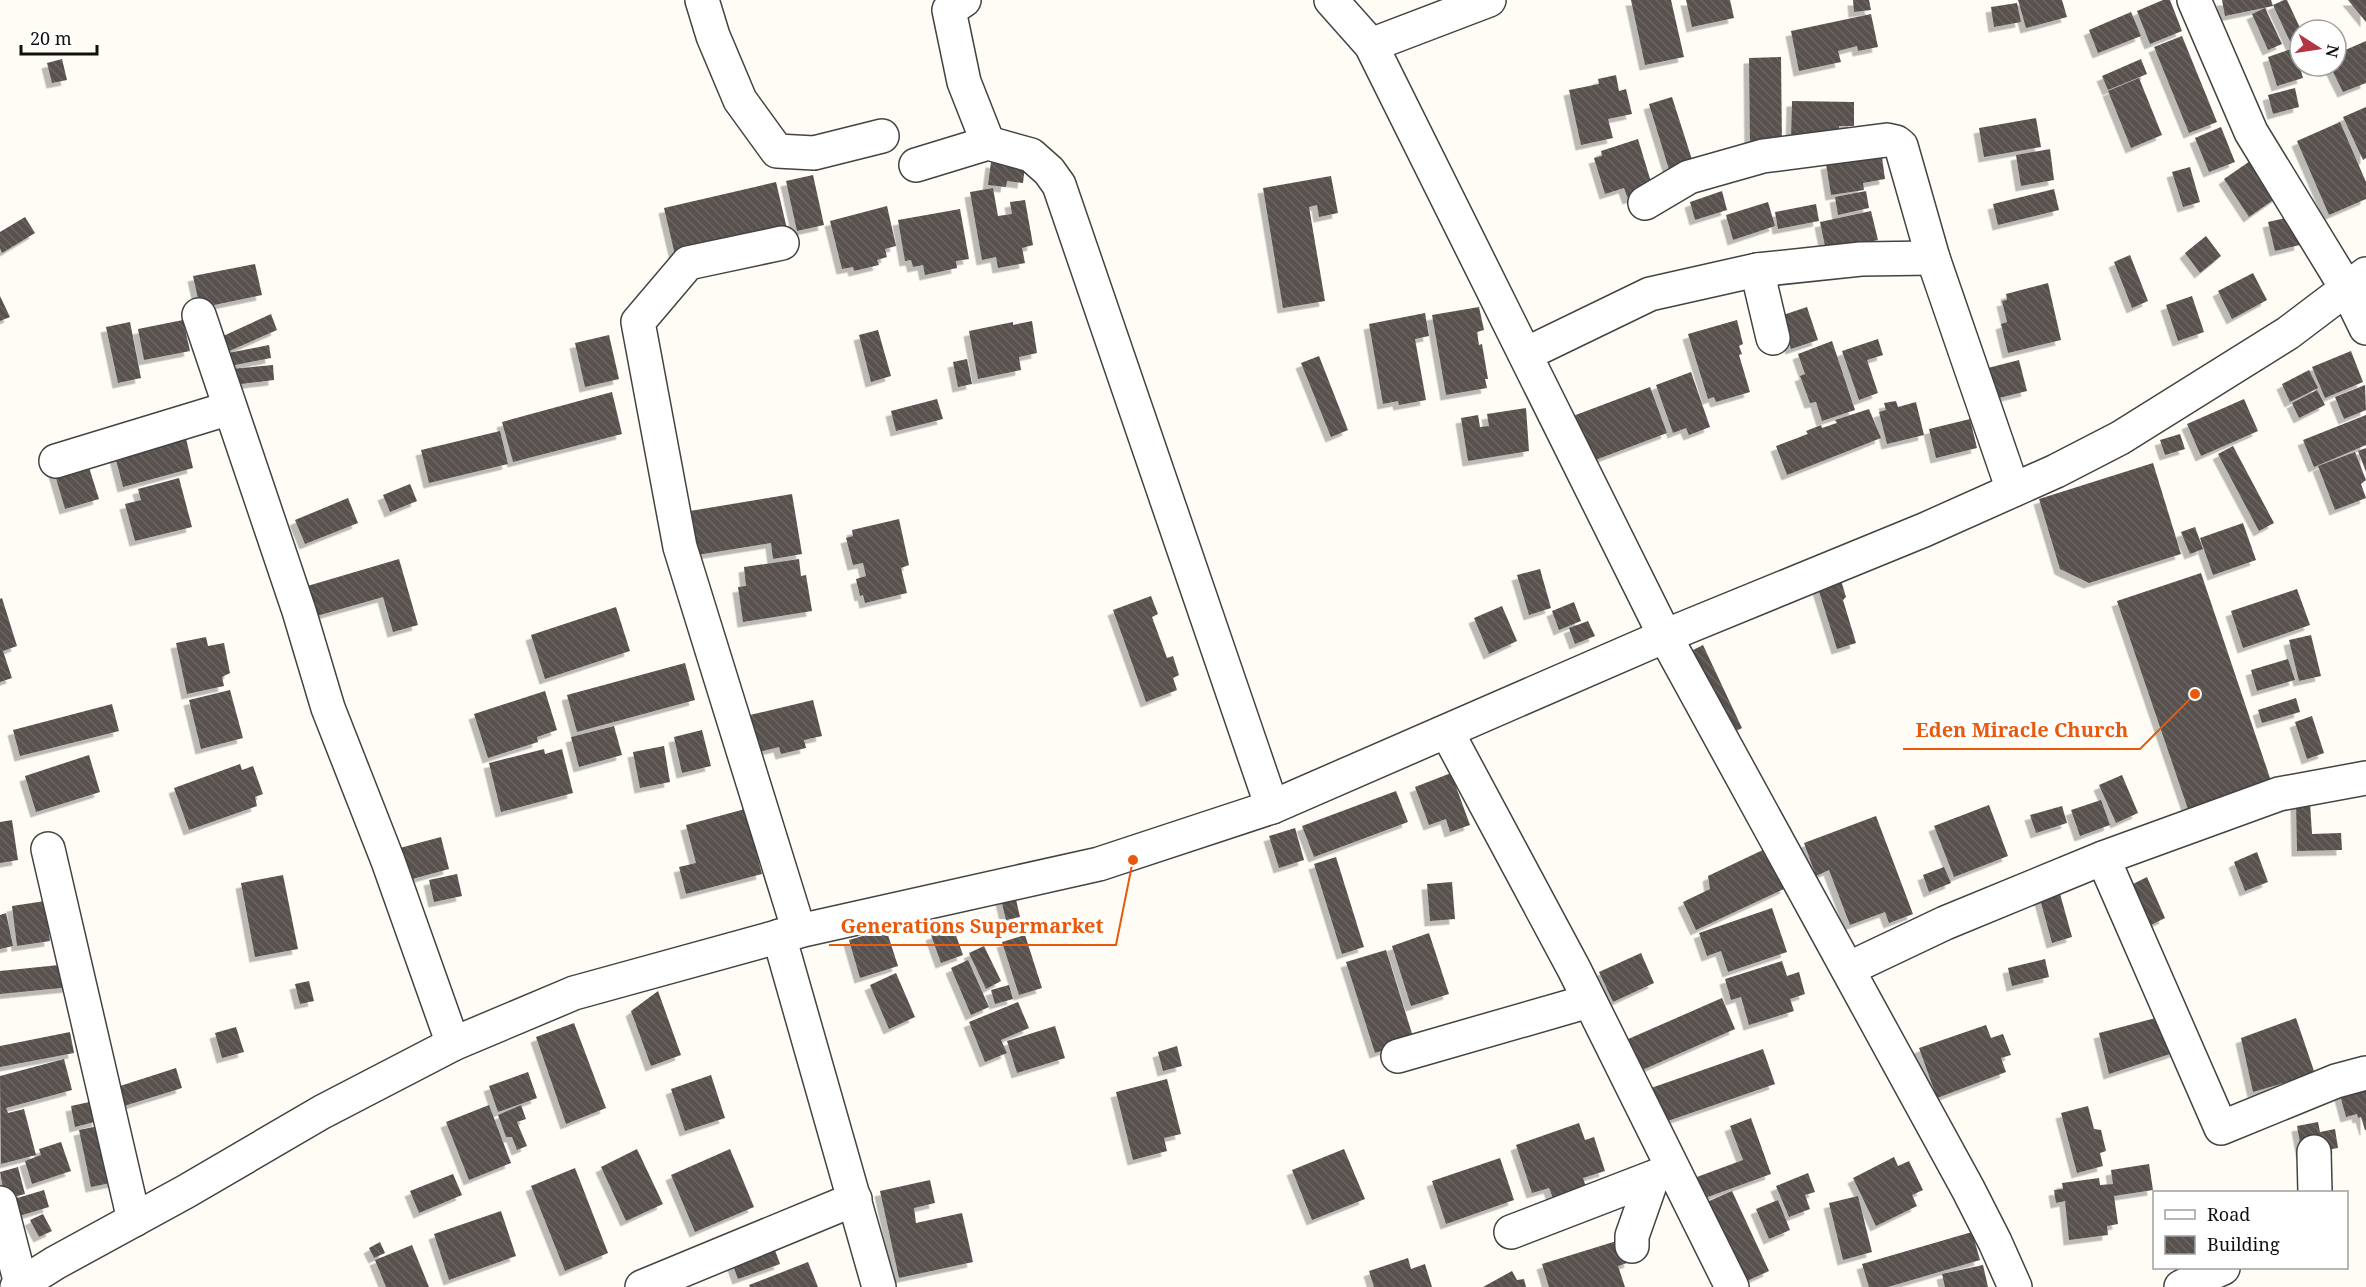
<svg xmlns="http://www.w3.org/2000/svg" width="2366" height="1287" font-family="'Noto Serif',serif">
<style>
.building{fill:url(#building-back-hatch);filter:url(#shadow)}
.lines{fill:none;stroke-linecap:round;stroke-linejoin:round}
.minor-casing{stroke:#434343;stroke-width:36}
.minor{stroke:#fff;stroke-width:33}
.leader{fill:none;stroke:#e8590c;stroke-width:2}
.callout-dot{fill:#e8590c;stroke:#fff;stroke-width:2}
.callout-label{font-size:20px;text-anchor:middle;font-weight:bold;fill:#e8590c;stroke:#fff;stroke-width:6;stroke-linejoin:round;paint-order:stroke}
</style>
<defs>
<pattern id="building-back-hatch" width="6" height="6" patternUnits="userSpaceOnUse" patternTransform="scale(1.5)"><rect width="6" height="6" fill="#58514e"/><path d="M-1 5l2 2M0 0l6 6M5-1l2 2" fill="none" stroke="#6b6563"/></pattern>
<filter id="shadow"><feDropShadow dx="-5.5" dy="5.5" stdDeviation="0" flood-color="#0004"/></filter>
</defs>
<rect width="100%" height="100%" fill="#fefcf4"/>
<g class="building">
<polygon points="1631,0 1671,0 1684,57 1645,65"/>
<polygon points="1686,0 1730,0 1734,18 1692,27"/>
<polygon points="1853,0 1869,0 1871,10 1854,12"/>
<polygon points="2018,0 2062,0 2067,17 2026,28"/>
<polygon points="2163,0 2170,0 2182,31 2150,44 2137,11"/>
<polygon points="2222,0 2271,0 2273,6 2225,16"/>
<polygon points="2284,0 2287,0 2301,30 2300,42 2292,46 2273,5"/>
<polygon points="2348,0 2366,0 2366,22"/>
<polygon points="2017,3 2021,22 1994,27 1991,7"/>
<polygon points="2265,8 2282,44 2268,50 2252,14"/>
<polygon points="2131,12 2141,36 2098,53 2089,30"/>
<polygon points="1871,14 1878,47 1858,51 1857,46 1838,51 1841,62 1799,71 1791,31"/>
<polygon points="2182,36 2217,122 2189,133 2154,47"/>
<polygon points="2366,41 2366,83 2343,92 2330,66 2336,66 2336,54"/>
<polygon points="2294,48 2303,78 2277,86 2268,57"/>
<polygon points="1781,57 1782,149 1750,149 1749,58"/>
<polygon points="62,59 67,80 52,83 47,63"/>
<polygon points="2141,59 2147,74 2108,90 2102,76"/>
<polygon points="1616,75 1619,91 1626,89 1632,114 1608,119 1613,138 1581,145 1569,90 1599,84 1598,79"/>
<polygon points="2139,78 2162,135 2131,148 2108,91"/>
<polygon points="2295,88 2299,107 2273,114 2268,95"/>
<polygon points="1672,97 1694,166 1670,173 1649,104"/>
<polygon points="1792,101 1854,102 1854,126 1839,126 1839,139 1791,139"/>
<polygon points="2366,107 2366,158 2363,160 2343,117"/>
<polygon points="2036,118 2041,147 1984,157 1979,128"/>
<polygon points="2340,122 2366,182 2366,199 2329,215 2297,141"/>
<polygon points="2221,127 2235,162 2209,172 2195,138"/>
<polygon points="1638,139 1651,182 1644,184 1647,193 1628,199 1624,188 1605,194 1594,158 1602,156 1601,151"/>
<polygon points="2050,149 2054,180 2021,186 2016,155"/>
<polygon points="1881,150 1885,179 1863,183 1864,190 1831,195 1826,164"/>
<polygon points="2253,159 2279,196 2249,217 2224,179"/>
<polygon points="991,162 1025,166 1023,183 1007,181 1006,187 988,185"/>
<polygon points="2190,167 2200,202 2183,207 2172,172"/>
<polygon points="813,175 824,225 797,231 786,181"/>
<polygon points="1331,176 1338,213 1319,217 1317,205 1309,207 1325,301 1283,308 1263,188"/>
<polygon points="776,182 787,229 675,255 664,208"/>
<polygon points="993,188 998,216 1012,214 1010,202 1025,200 1033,245 1022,248 1025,263 998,268 996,257 982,260 970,192"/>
<polygon points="2054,189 2059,210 1998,225 1993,204"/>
<polygon points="1722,191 1727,210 1695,220 1690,202"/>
<polygon points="1866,191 1869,208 1838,215 1835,197"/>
<polygon points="1768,202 1775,226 1733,240 1726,215"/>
<polygon points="1816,204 1819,221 1778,229 1775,212"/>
<polygon points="887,206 896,246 885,249 887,257 877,260 879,265 854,271 853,267 842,269 830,221"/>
<polygon points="960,209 969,259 956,261 957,268 925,275 923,265 913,267 911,260 905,261 898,220"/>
<polygon points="1871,211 1878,240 1826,251 1820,222"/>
<polygon points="2294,216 2300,245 2275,251 2268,222"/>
<polygon points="25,217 35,233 2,253 0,248 0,232"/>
<polygon points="2206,236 2221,256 2200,273 2185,253"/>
<polygon points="2130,255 2148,301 2132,308 2114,262"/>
<polygon points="255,264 262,295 200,308 193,276"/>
<polygon points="2253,273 2267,300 2232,319 2218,291"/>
<polygon points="2048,283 2061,340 2008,353 2001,324 2007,322 2002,301 2007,300 2006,294"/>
<polygon points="0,296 10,317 0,321"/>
<polygon points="2192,296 2204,332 2178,341 2166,305"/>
<polygon points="1479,307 1484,330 1477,332 1479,345 1482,344 1488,379 1485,379 1487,388 1446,395 1432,315"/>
<polygon points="1807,307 1818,340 1791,349 1780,316"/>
<polygon points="1425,313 1429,336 1415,339 1426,400 1399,405 1398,401 1383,404 1369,324"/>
<polygon points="271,314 277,330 227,352 221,337"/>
<polygon points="183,320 190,351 144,360 138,329"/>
<polygon points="1737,320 1743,344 1739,346 1742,354 1739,355 1750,392 1716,402 1714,397 1708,399 1688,334"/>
<polygon points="1032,321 1037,353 1019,357 1021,370 978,379 969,331 1013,322 1013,325"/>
<polygon points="130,322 141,378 118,383 106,327"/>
<polygon points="878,330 891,376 871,382 859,335"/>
<polygon points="609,335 619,379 585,387 575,343"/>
<polygon points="1878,339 1883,355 1867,360 1878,393 1859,400 1842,351"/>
<polygon points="1832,341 1855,410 1822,421 1816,402 1810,403 1800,376 1805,374 1798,354"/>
<polygon points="269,345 271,358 230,366 228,353"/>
<polygon points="2351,351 2363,382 2325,398 2312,367"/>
<polygon points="1319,356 1348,430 1331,437 1301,363"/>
<polygon points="967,359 972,384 958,387 953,362"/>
<polygon points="2019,360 2027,391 1991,400 1984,369"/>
<polygon points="273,365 274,380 233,385 231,369"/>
<polygon points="2309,370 2318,388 2290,402 2282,384"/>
<polygon points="1691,372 1710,427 1689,435 1686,428 1673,433 1656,385"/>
<polygon points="2365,385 2366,410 2344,419 2335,397"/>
<polygon points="1650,387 1667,433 1590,462 1573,416"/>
<polygon points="2317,390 2325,405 2299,418 2292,403"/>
<polygon points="612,392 622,434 513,462 502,422"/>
<polygon points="937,399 943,419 896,431 891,411"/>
<polygon points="2244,399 2258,431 2201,456 2187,424"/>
<polygon points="1896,401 1898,407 1916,402 1924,435 1887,444 1879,412 1886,410 1884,403"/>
<polygon points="1526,408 1529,451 1468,461 1461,418 1478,415 1480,427 1489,426 1487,414"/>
<polygon points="1869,409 1881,438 1787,475 1776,446 1808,434 1806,431 1821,425 1822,428 1837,423 1835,420"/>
<polygon points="2366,415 2366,445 2314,467 2303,440"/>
<polygon points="1970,419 1977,448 1936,458 1929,429"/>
<polygon points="184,430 193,468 123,487 113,448"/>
<polygon points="500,431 508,464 429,483 421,450"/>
<polygon points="2180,434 2185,449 2165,455 2160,440"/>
<polygon points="2233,446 2274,523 2259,531 2218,454"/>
<polygon points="2366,448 2366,472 2358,451"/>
<polygon points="2355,452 2366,480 2361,484 2366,498 2335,510 2318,466"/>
<polygon points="86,458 99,499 65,509 53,468"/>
<polygon points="2153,463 2181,554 2089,583 2060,569 2039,499"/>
<polygon points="179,478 192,527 135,541 125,504 141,500 138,489"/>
<polygon points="410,484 417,501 390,512 383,495"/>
<polygon points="792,494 802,554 773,559 771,543 697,555 690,511"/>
<polygon points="348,498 358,523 305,544 295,520"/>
<polygon points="899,519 909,565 901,568 907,593 865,603 863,595 860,596 856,579 866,576 863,563 853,565 846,538 853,536 852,530"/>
<polygon points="2243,523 2256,560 2213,575 2200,538"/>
<polygon points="2195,527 2203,549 2190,554 2181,532"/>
<polygon points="399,559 418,625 393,632 383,597 313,617 304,587"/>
<polygon points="799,559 801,576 806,575 812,611 743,622 738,587 746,586 744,567"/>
<polygon points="1540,569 1551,608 1529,615 1517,575"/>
<polygon points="2201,573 2273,787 2190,815 2117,601"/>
<polygon points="1840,577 1846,597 1843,600 1856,643 1837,649 1817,585"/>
<polygon points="2297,589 2310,625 2243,648 2231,611"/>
<polygon points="1151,596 1158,614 1152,617 1167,658 1173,656 1179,675 1173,678 1177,690 1146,702 1113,610"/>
<polygon points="2,598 17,646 3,651 12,678 0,682 0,599"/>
<polygon points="1574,602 1581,621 1559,630 1552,611"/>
<polygon points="1502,606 1517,641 1489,654 1474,618"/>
<polygon points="616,607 630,651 545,679 531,635"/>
<polygon points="1588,621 1595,636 1575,644 1569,628"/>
<polygon points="2311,635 2321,676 2299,681 2289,640"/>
<polygon points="206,637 208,646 224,643 230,673 222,677 224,686 187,694 176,643"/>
<polygon points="1703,645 1742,728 1724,737 1685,654"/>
<polygon points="2288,659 2295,680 2257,691 2251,670"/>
<polygon points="685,663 695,700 577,732 567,695"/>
<polygon points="230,690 243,738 201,749 189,700"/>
<polygon points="545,691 557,730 537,737 538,742 488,758 474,714"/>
<polygon points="2296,698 2300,712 2262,723 2258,710"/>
<polygon points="813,700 822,736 804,740 806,748 781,754 779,747 759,752 750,715"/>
<polygon points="112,704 119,731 20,756 13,730"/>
<polygon points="2312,716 2324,753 2307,759 2295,722"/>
<polygon points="614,726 622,755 579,767 571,737"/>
<polygon points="702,730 711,766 682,773 674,737"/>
<polygon points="664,746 670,782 640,788 633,752"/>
<polygon points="544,749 545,754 562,749 573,793 501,812 489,763"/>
<polygon points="89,755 100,792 36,812 25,776"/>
<polygon points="240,764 242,770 253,766 263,794 255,797 257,806 189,830 174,788"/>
<polygon points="1451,773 1470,825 1450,832 1446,819 1429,825 1415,787"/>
<polygon points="2122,775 2138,813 2116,823 2099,785"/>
<polygon points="1396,791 1408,822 1314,857 1302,826"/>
<polygon points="2101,800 2110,825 2080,836 2071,810"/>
<polygon points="2296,803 2310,803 2312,834 2341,833 2342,850 2297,851"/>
<polygon points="1989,805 2008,856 1954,877 1934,826"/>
<polygon points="2062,806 2067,823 2036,833 2030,815"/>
<polygon points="745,809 762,874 686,894 679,867 696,863 686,825"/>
<polygon points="1876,816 1913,914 1889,923 1885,912 1850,925 1829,870 1816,876 1804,843"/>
<polygon points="12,820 18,860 0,863 0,822"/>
<polygon points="1295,828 1304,860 1279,868 1269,836"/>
<polygon points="441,837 449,869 405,881 396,849"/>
<polygon points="1767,848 1786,888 1696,930 1683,902 1710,889 1708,876"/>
<polygon points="2257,852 2268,882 2245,891 2234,862"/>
<polygon points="1336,857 1364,947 1342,954 1314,864"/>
<polygon points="1944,867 1951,883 1929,892 1923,875"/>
<polygon points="457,874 462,896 434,902 429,880"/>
<polygon points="283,875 298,949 255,957 241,883"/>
<polygon points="2147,877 2165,918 2141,930 2123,889"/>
<polygon points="1452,882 1455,919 1430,921 1427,884"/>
<polygon points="2057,883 2072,937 2052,943 2037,888"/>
<polygon points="1015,895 1020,917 1006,920 1001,899"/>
<polygon points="45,901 50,941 17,946 12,906"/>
<polygon points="1772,908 1787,952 1728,972 1721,951 1707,956 1699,933"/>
<polygon points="6,913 13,946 0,949 0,915"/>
<polygon points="953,927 963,955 941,963 931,935"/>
<polygon points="886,929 898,966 860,978 849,940"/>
<polygon points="1429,933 1449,994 1411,1006 1392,946"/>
<polygon points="1025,935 1042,988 1019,995 1002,942"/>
<polygon points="984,946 1001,981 986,989 969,953"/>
<polygon points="1386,950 1414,1040 1375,1053 1346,962"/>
<polygon points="1641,953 1654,983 1613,1002 1599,972"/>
<polygon points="2045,959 2049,977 2012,986 2008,968"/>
<polygon points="968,960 989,1007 971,1015 951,968"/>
<polygon points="1782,961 1787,976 1799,972 1805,994 1790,999 1794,1011 1749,1025 1741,997 1731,1000 1725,979"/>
<polygon points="69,964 71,987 0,994 0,971"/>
<polygon points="896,973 915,1017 889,1029 870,985"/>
<polygon points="309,981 314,1001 300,1004 295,984"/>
<polygon points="1009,985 1013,999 995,1004 991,990"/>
<polygon points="658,991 681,1055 651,1066 631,1011"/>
<polygon points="1722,998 1735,1029 1640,1071 1626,1040"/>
<polygon points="1018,1002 1029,1028 1001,1040 1007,1053 985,1062 969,1022"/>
<polygon points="2163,1016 2176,1052 2109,1074 2099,1033"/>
<polygon points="2296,1018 2315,1074 2253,1092 2241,1038"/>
<polygon points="574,1023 606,1108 566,1124 536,1037"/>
<polygon points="1986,1025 1991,1038 2003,1034 2011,1055 2001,1058 2006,1072 1937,1098 1919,1048"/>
<polygon points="1055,1026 1065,1058 1017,1073 1007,1041"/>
<polygon points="236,1027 244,1052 222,1058 215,1033"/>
<polygon points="70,1032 74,1053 0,1067 0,1046"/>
<polygon points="1177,1046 1182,1066 1163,1071 1158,1052"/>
<polygon points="1763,1049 1775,1084 1662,1123 1651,1088"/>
<polygon points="64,1059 72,1090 6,1108 8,1113 24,1109 36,1155 1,1164 0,1076"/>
<polygon points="176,1068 182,1088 124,1106 117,1087"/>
<polygon points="528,1072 537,1098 498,1112 489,1086"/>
<polygon points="2366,1073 2366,1130 2365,1130 2361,1117 2358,1118 2357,1114 2346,1117 2336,1081"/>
<polygon points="711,1075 725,1118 685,1131 671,1089"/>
<polygon points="1167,1079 1181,1134 1164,1138 1167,1151 1133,1160 1116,1092"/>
<polygon points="94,1101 98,1121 75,1127 71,1106"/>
<polygon points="489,1105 511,1163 469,1180 446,1122"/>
<polygon points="521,1105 526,1119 517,1122 527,1146 517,1150 512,1137 506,1137 498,1115"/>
<polygon points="2088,1106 2094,1129 2101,1130 2106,1151 2100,1153 2103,1166 2077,1173 2061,1113"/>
<polygon points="1751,1118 1771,1174 1694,1202 1686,1181 1743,1160 1730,1126"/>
<polygon points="2318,1122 2320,1132 2335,1129 2338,1148 2302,1154 2297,1126"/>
<polygon points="1579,1123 1585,1140 1594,1137 1605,1171 1583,1178 1586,1187 1553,1198 1549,1188 1532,1193 1516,1145"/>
<polygon points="103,1125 115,1182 91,1187 79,1130"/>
<polygon points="61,1142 71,1171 32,1184 25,1161 41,1155 39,1149"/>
<polygon points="637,1149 663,1204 626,1221 601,1167"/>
<polygon points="730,1149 754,1207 695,1232 671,1175"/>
<polygon points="1344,1149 1365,1199 1312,1220 1292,1170"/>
<polygon points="1894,1157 1898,1166 1909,1161 1923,1190 1912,1195 1917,1206 1876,1226 1853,1178"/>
<polygon points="1500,1158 1514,1200 1446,1224 1432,1181"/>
<polygon points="2149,1164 2153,1190 2114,1196 2118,1224 2107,1226 2108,1235 2069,1240 2065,1201 2056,1203 2054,1190 2063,1189 2062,1183 2099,1178 2100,1185 2113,1184 2111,1170"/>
<polygon points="18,1167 25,1194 5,1199 0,1172"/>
<polygon points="575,1168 608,1253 565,1271 531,1186"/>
<polygon points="1808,1173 1815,1192 1805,1195 1810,1209 1789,1217 1776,1186"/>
<polygon points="453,1174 462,1195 419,1213 410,1191"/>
<polygon points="930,1180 935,1203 914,1208 916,1223 962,1213 973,1262 899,1278 880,1191"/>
<polygon points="44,1190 49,1207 9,1219 4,1202"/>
<polygon points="1732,1191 1769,1271 1738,1285 1700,1205"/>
<polygon points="1858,1196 1872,1252 1843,1260 1829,1203"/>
<polygon points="1778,1200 1790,1230 1769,1239 1756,1209"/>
<polygon points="501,1211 516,1256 449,1280 434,1234"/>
<polygon points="43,1214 52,1231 39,1237 30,1220"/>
<polygon points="1972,1232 1980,1260 1888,1287 1869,1287 1862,1264"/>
<polygon points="1623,1239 1630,1262 1618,1266 1625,1287 1549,1287 1542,1264"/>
<polygon points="380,1242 385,1253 374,1258 369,1248"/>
<polygon points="772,1242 780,1264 738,1279 730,1257"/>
<polygon points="412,1245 429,1287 386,1287 375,1260"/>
<polygon points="1408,1258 1411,1269 1425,1264 1432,1287 1374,1287 1369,1271"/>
<polygon points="808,1262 818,1287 750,1287 749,1285"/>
<polygon points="1983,1265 1988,1287 1945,1287 1942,1274"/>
<polygon points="1512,1271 1517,1280 1524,1279 1526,1287 1483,1287"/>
</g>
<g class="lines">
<g class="minor-casing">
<g id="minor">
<polyline points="702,0 713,36 740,100 777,151 814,153 882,136"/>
<polyline points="964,0 949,10 964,82 988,143"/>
<polyline points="1331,0 1371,45 1665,636 1968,1189 1995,1242 2015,1287"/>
<polyline points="2194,0 2251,132 2347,289 2366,328"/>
<polyline points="1371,45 1489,0"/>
<polyline points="916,165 988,143 1031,155 1049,171 1059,185 1272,807"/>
<polyline points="1645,203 1689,177 1763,156 1887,140 1896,142 1901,146 1933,258 2013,490"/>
<polyline points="782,243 688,263 638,322 680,547 799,931"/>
<polyline points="1757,270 1773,338"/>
<polyline points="199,315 299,611 328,708 388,861 453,1044"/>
<polyline points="1526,354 1650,294 1757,270 1861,259 1933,258"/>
<polyline points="56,461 230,408"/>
<polyline points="1447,732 1574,969 1732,1287"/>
<polyline points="48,849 134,1220"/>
<polyline points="2103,858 2221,1128 2336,1081 2366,1073"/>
<polyline points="779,936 879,1287"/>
<polyline points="1848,969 1945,923 2103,858 2279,794 2366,778"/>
<polyline points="1398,1056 1589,1001"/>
<polyline points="2314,1152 2315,1192"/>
<polyline points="0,1203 21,1284"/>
<polyline points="1511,1232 1672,1170"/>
<polyline points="1632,1246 1632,1236 1652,1179"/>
<polyline points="2220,1269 2181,1287 2223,1268"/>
<polyline points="17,1287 55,1263 185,1192 322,1112 453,1044 574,993 799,931 1099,864 1272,807 1665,636 1924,530 2056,471 2120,438 2288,333 2366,274"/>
<polyline points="642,1287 855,1199"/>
</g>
</g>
<use href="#minor" class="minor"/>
</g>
<path class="leader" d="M2195 694L2140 749H1903M1133 860L1116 945H829"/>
<g class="callout-dot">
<circle cx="2195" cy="694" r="6"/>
<circle cx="1133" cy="860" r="6"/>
</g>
<g class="callout-label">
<text x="2022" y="737">Eden Miracle Church</text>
<text x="972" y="933">Generations Supermarket</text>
</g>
<rect x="2153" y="1191" width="195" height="78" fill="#ffffff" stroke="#9f9f9f" stroke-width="1.5"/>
<rect x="2165" y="1210" width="30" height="9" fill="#ffffff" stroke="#9f9f9f" stroke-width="1.5"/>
<text x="2207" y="1221" font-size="18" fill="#101010">Road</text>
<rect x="2165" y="1236" width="30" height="18" fill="url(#building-back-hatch)" stroke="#9f9f9f" stroke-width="1.5"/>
<text x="2207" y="1251" font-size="18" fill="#101010">Building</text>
<g transform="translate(2318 48) rotate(102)"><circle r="28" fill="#ffffff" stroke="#9f9f9f" stroke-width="1.5"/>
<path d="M0-4.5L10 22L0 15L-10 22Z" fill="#b23641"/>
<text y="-9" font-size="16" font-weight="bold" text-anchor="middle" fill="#101010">N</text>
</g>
<path d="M21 45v9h76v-9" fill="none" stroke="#101010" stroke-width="3"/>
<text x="30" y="45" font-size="18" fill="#101010" stroke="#ffffff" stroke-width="4.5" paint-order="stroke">20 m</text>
</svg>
